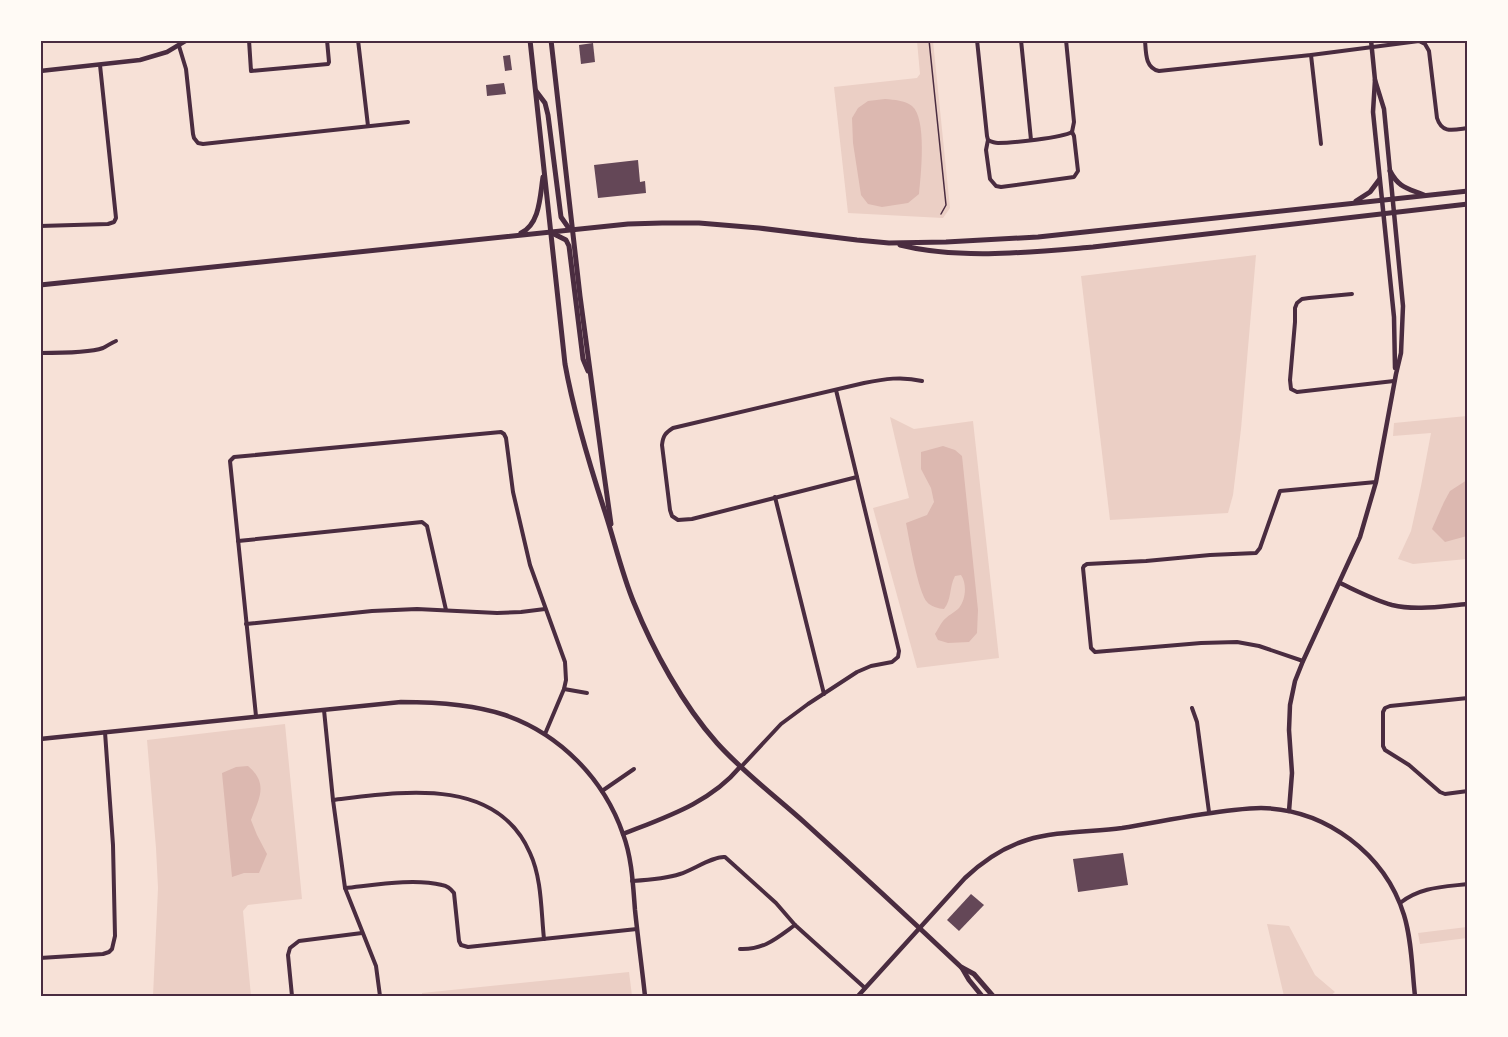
<svg xmlns="http://www.w3.org/2000/svg" width="1508" height="1037" font-family="Montserrat,sans-serif">
<style>
.green{fill:#ebcfc5}
.water{fill:#dcb8b0}
.building{fill:#644757}
.lines{fill:none;stroke-linecap:round;stroke-linejoin:round}
.path{stroke:#4a2c40;stroke-width:1.5}
.minor{stroke:#4a2c40;stroke-width:4}
.tertiary{stroke:#4a2c40;stroke-width:4.5}
.secondary{stroke:#4a2c40;stroke-width:5}
.neatline{fill:none;stroke:#4a2c40;stroke-width:2}
</style>
<rect width="100%" height="100%" fill="#f7e1d7"/>
<g class="green">
<polygon points="917,41 933,41 950,208 943,218 848,213 834,87 917,78 920,74"/>
<polygon points="1256,255 1241,429 1233,495 1228,513 1110,520 1081,276"/>
<polygon points="1467,416 1467,559 1413,564 1398,559 1411,531 1421,486 1431,433 1393,436 1394,423"/>
<polygon points="890,417 914,429 973,421 999,658 917,668 873,508 909,498"/>
<polygon points="285,724 302,899 248,905 243,911 251,996 153,996 158,888 156,848 147,740"/>
<polygon points="1267,924 1289,926 1315,975 1335,992 1330,996 1284,996"/>
<polygon points="1467,927 1467,938 1420,944 1418,933"/>
<polygon points="629,972 632,996 422,996 422,993"/>
</g>
<g class="water">
<path d="M885 99C895 100 904 100 912 106 927 118 921 175 919 194L908 203 882 207 868 204 861 195 853 143 852 118 858 108 868 101Z"/>
<path d="M943 446 955 450 962 456 978 610 977 633 969 642 948 643 938 640 935 634C938 629 940 625 943 621 948 615 954 613 959 608 966 600 967 583 961 575L955 576C949 587 952 599 944 609 939 609 930 606 927 602 918 592 909 538 906 523L927 515 934 502 931 488 921 469V452Z"/>
<polygon points="1467,480 1467,536 1445,542 1432,529 1444,502 1450,491"/>
<path d="M248 766C269 784 259 798 251 820L257 835 267 854 259 873H244L232 877 222 773 236 767Z"/>
</g>
<g class="building">
<polygon points="593,43 595,62 581,64 579,45"/>
<polygon points="510,55 512,70 505,71 503,56"/>
<polygon points="504,83 506,94 487,96 486,85"/>
<polygon points="638,160 640,182 645,181 646,193 598,198 594,165"/>
<polygon points="1123,853 1128,885 1078,892 1073,859"/>
<polygon points="971,894 984,905 959,931 947,920"/>
</g>
<g class="lines">
<polyline class="path" points="929,40 946,205 941,214"/>
<g class="minor">
<polyline points="249,40 251,71 328,64 329,62 327,40"/>
<polyline points="358,40 368,126"/>
<polyline points="977,40 987,136 988,140 986,150 990,179 996,186 1001,187 1074,177 1078,171 1074,136 1072,132"/>
<polyline points="1021,40 1031,140"/>
<polyline points="1066,40 1074,122 1072,132"/>
<path d="M1145 40C1146 53 1145 68 1159 71L1311 55 1419 41 1425 44 1429 51 1437 118C1442 134 1453 130 1468 128"/>
<polyline points="179,46 186,69 193,134 194,138 198,143 203,144 408,122"/>
<polyline points="1311,55 1321,144"/>
<path d="M988 140C992 142 994 143 998 143 1011 143 1062 138 1072 132"/>
<polyline points="40,226 108,224 114,222 116,218 100,65"/>
<polyline points="1352,294 1309,298 1302,299 1297,303 1295,308 1295,322 1290,380 1291,389 1297,392 1394,381"/>
<path d="M40 353C56 353 89 353 103 348 107 346 111 343 116 341"/>
<path d="M857 477 692 519 678 520 672 516 670 510 662 445C663 436 665 433 673 428L864 383C884 379 902 376 922 381"/>
<polyline points="775,497 824,694"/>
<polyline points="238,541 422,522 427,526 446,610"/>
<polyline points="246,624 372,611 417,609 497,613 521,612 545,609"/>
<polyline points="1303,661 1259,646 1237,642 1201,643 1095,652 1091,648 1083,568 1084,566 1087,564 1146,561 1210,555 1256,553 1260,548 1280,491 1376,482"/>
<polyline points="564,689 587,693"/>
<polyline points="1468,698 1390,706 1385,708 1383,712 1383,746 1385,750 1409,765 1440,792 1445,794 1468,791"/>
<polyline points="1192,708 1197,722 1209,812"/>
<polyline points="324,710 333,800 345,888 376,966 380,996"/>
<polyline points="256,716 230,461 234,457 501,432 504,434 506,438 513,492 530,565 565,662 566,680 564,689 545,734"/>
<polyline points="741,767 781,724 808,704 857,672 871,666 892,662 898,657 899,651 836,390"/>
<polyline points="602,791 634,769"/>
<path d="M333 800C400 792 496 775 530 853 542 879 541 911 544 939"/>
<path d="M632 881C648 880 665 879 680 874 693 870 713 856 725 857L776 903 795 925 865 988"/>
<path d="M345 888C374 885 414 878 442 885 448 886 451 889 454 893L459 941 461 945 468 947 637 929"/>
<path d="M1400 903C1420 887 1442 887 1468 884"/>
<path d="M740 949C764 950 777 938 795 925"/>
<polyline points="40,958 103,954 109,952 112,949 115,936 113,845 105,732"/>
<polyline points="292,996 288,955 290,948 299,941 362,933"/>
</g>
<g class="tertiary">
<polyline points="1371,40 1375,80 1373,112 1394,317 1395,368"/>
<polyline points="40,71 140,60 167,52 187,40"/>
<path d="M1340 583C1357 591 1374 600 1392 605 1416 611 1443 606 1468 604"/>
<path d="M40 739 401 702C435 702 472 704 505 715 560 734 604 779 623 834 632 858 633 885 635 910 638 939 642 968 645 996"/>
<polyline points="1289,811 1292,773 1289,730 1290,705 1295,681 1303,661 1360,537 1376,482 1396,374 1401,353 1403,306 1384,109 1375,80"/>
<path d="M623 834C666 817 710 803 740 767"/>
<path d="M858 996 965 878C982 862 1004 847 1027 840 1055 831 1092 832 1122 828 1159 822 1196 814 1234 810 1243 809 1252 808 1261 808 1326 809 1385 854 1404 915 1412 941 1412 970 1415 996"/>
</g>
<g class="secondary">
<path d="M530 40 565 364C574 414 589 463 605 512 615 543 622 574 634 603 653 650 683 705 717 743 743 772 775 796 804 822 857 870 909 918 961 967L974 974 993 996"/>
<polyline points="551,40 580,296 602,460 611,524"/>
<polyline points="536,91 545,103 548,115 561,217 568,227 572,229"/>
<path d="M1390 171C1399 188 1407 188 1424 195"/>
<polyline points="1356,201 1370,192 1379,180"/>
<path d="M521 233C540 224 540 196 543 177"/>
<polyline points="552,233 566,240 569,246 583,359 588,371"/>
<path d="M900 245C959 260 1033 252 1093 247L1468 204"/>
<polyline points="40,285 628,224 662,223 699,223 759,228 857,240 889,243 946,242 1038,237 1468,191"/>
<polyline points="962,968 969,980 982,996"/>
</g>
</g>
<rect width="1508" height="1037" fill="none" stroke="#fffaf5" stroke-width="84"/>
<rect x="42" y="42" width="1424" height="953" class="neatline"/>
</svg>
